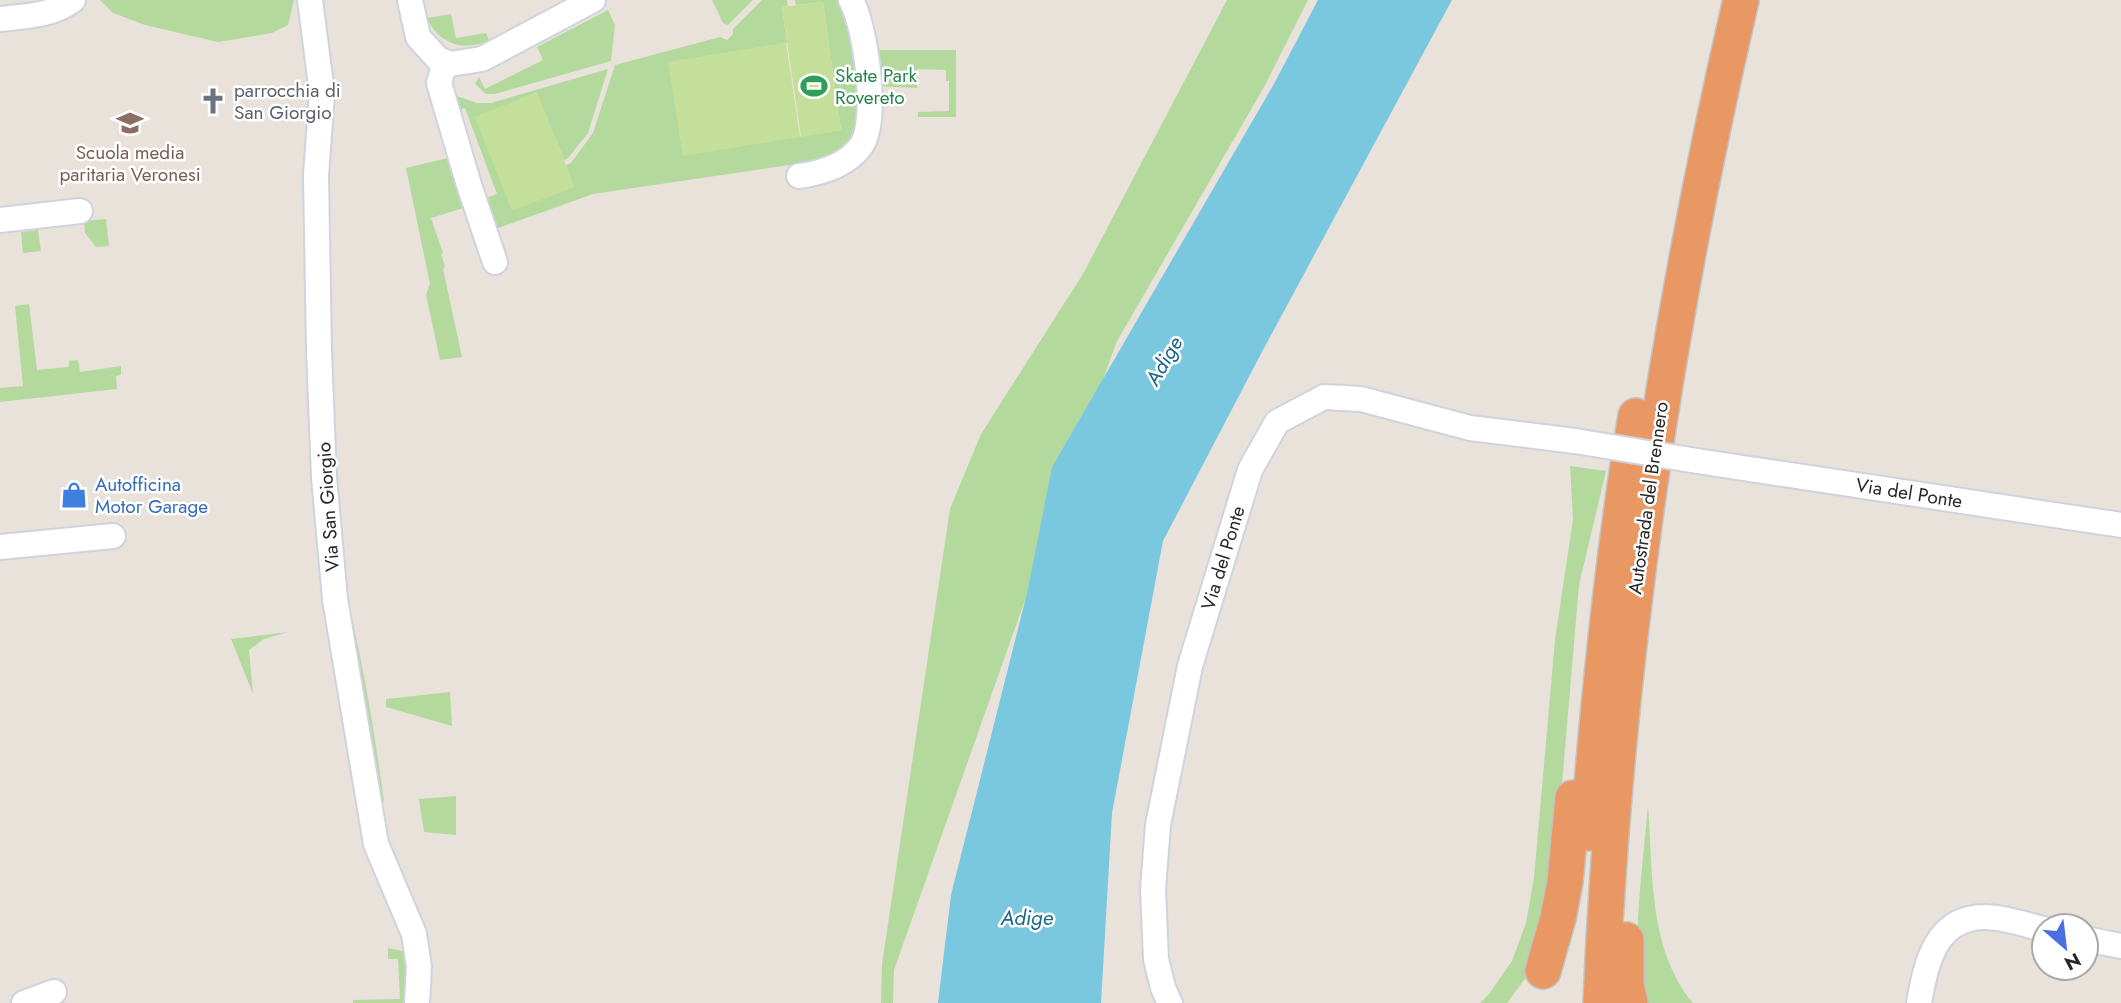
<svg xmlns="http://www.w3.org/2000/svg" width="2121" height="1003" font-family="Jost,sans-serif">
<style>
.green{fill:#b4d99d}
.pitch{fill:#c4df99}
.water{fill:#79c8df}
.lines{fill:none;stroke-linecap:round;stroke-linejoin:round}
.minor-casing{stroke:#d0d3df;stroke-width:28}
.highway-casing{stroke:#c3c3c3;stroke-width:38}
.minor{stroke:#fff;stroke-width:24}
.highway{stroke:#ea9863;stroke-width:35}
.minor-bridge-casing{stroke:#d0d3df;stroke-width:28;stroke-linecap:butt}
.minor-bridge{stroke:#fff;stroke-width:24}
.labels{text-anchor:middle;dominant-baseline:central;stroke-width:5;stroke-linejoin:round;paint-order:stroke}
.leisure-label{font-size:19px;fill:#27864d;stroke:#fff;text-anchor:start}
.worship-label{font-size:19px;fill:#5b616d;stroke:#fff;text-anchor:start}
.education-label{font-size:19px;fill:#785e54;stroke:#fff}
.shop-label{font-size:19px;fill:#366cbe;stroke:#fff;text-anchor:start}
.street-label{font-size:19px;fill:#272727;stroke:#fff}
.water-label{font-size:21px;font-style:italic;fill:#1c6686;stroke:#fff}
</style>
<rect width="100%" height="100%" fill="#e8e2da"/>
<g class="green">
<polygon points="100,0 294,0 288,25 272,33 218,42 145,25 113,13"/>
<polygon points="712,0 753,0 728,25 723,23"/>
<polygon points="762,0 787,0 788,6 782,7 787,43 669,62 683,155 841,130 823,2 796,5 795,0 844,0 858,30 859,136 830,159 593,194 498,228 493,220 486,198 497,194 465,108 455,112 454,95 477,103 491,103 608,69 588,133 568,158 564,160 537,92 574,187 566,165 571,163 593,133 615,65 720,37 727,40 733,34 733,29"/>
<polygon points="1227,0 1308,0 1264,87 1116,343 894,970 893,1003 881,1003 882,964 950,509 981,434 1083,274"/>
<polygon points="608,10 615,25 611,61 495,94 486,94 475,84 479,77 485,89 543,60 537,47"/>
<path d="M451 14 456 38 486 33 489 40C464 53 438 43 427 18Z"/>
<polygon points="873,50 956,50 956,117 918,117 918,112 949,111 949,81 946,81 946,70 917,69 917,88 875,86"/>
<polygon points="452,157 470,206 431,218 443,253 441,254 445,267 443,269 462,357 440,360 426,295 430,284 406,168"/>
<polygon points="106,219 109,246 96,247 85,233 84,221"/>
<polygon points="38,230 41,251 23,253 21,232"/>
<polygon points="29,304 37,370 69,367 69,361 78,360 80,372 121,366 121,375 116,376 117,389 0,402 0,388 23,386 15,306"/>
<polygon points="1570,466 1606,471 1579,585 1556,854 1533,968 1507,1003 1480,1003 1489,994 1512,961 1526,923 1534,878 1555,640 1573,519"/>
<path d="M344 585C362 656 374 729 384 801L374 803Z"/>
<polygon points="288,632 264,639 249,650 253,694 231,639"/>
<polygon points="450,692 452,726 386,707 386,699"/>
<polygon points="456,796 456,835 424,832 419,799"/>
<path d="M1648 805C1653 870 1648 950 1693 1003H1639C1633 937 1642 871 1648 805Z"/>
<polygon points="388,948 407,952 410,1003 353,1003 353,1000 400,999 398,959 388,959"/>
</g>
<g class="pitch">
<polygon points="823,2 841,130 801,137 782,7"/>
<polygon points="786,43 800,137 683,156 668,62"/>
<polygon points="537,92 574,187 512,211 475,117"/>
</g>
<polygon class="water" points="1318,0 1452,0 1264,348 1163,541 1112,813 1101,1003 938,1003 951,895 1028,589 1052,467 1275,82"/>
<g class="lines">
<g class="minor-casing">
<g id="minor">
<polyline points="310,0 322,93 316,175 319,351 324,477 335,599 376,844 414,934 419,967 417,1003"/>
<polyline points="410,0 418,37 438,59 450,64 482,59 593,0"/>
<path d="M0 19C25 16 52 16 73 0"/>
<polyline points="445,62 439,83 469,185 495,262"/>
<path d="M799 176C821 173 847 165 861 146 879 121 866 27 851 0"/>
<polyline points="0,220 80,211"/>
<polyline points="1697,461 2121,525"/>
<polyline points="0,547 113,536"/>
<polyline points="2086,939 2121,946"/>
<polyline points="24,1003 54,992"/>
<polyline points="1170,1003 1163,988 1156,959 1153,889 1158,825 1190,666 1250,470 1277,422 1324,397 1361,399 1470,428 1575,441"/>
<path d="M1919 1003C1926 964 1935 917 1985 917 2005 917 2025 925 2044 929"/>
</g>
</g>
<g class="highway-casing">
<g id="highway">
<path d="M1588 833C1599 693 1613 554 1636 416"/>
<polyline points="1626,940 1626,985 1630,1003"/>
<polyline points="1543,971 1558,918 1565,882 1573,798"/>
<path d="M1601 1003C1615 666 1665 328 1741 0"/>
</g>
</g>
<use href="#minor" class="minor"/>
<use href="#highway" class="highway"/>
<g class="minor-bridge-casing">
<polyline id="minor-bridge" points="1575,441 1697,461"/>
</g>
<use href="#minor-bridge" class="minor-bridge"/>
</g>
<defs>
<g id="stadium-bare" transform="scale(2.1)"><path d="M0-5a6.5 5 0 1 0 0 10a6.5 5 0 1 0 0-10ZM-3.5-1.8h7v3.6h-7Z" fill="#2e9e5b" stroke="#fff" stroke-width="2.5" paint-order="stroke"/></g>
<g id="church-bare" transform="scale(2.1)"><path d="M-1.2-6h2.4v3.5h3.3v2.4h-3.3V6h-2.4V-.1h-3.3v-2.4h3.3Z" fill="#6b7280" stroke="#fff" stroke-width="2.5" paint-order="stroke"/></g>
<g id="school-bare" transform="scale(2.1)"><path d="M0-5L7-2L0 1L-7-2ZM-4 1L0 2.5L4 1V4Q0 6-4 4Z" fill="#8d6e63" stroke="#fff" stroke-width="2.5" paint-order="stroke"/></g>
<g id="shop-bare" transform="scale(2.1)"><path d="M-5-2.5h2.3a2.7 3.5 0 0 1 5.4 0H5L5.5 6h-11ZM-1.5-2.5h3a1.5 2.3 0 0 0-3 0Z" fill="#3f7fe0" stroke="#fff" stroke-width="2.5" paint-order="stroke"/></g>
</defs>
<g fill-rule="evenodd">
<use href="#stadium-bare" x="814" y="86"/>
<use href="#church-bare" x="213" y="101"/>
<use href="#school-bare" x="130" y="123"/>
<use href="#shop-bare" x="74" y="495"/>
</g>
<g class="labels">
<g class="leisure-label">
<text x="835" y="75">Skate Park<tspan x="835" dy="22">Rovereto</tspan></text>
</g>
<g class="worship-label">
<text x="234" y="90">parrocchia di<tspan x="234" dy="22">San Giorgio</tspan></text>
</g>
<g class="education-label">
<text x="130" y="152">Scuola media<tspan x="130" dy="22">paritaria Veronesi</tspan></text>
</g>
<g class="shop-label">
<text x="95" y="484">Autofficina<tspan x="95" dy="22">Motor Garage</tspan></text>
</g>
<g class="street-label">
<text transform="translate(1909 493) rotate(9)">Via del Ponte</text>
<text transform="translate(1648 498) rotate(-82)">Autostrada del Brennero</text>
<text transform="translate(328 507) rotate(-94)">Via San Giorgio</text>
<text transform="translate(1223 558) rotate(-73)">Via del Ponte</text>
</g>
<g class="water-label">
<text transform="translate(1164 361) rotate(-60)">Adige</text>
<text x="1027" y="918">Adige</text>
</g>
</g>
<g transform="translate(2065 947) rotate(152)"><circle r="33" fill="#ffffff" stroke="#a9a9a9" stroke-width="2"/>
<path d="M0-5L12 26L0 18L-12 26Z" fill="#4c6ee3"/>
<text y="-10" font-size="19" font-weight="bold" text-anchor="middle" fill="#272727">N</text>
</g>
</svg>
